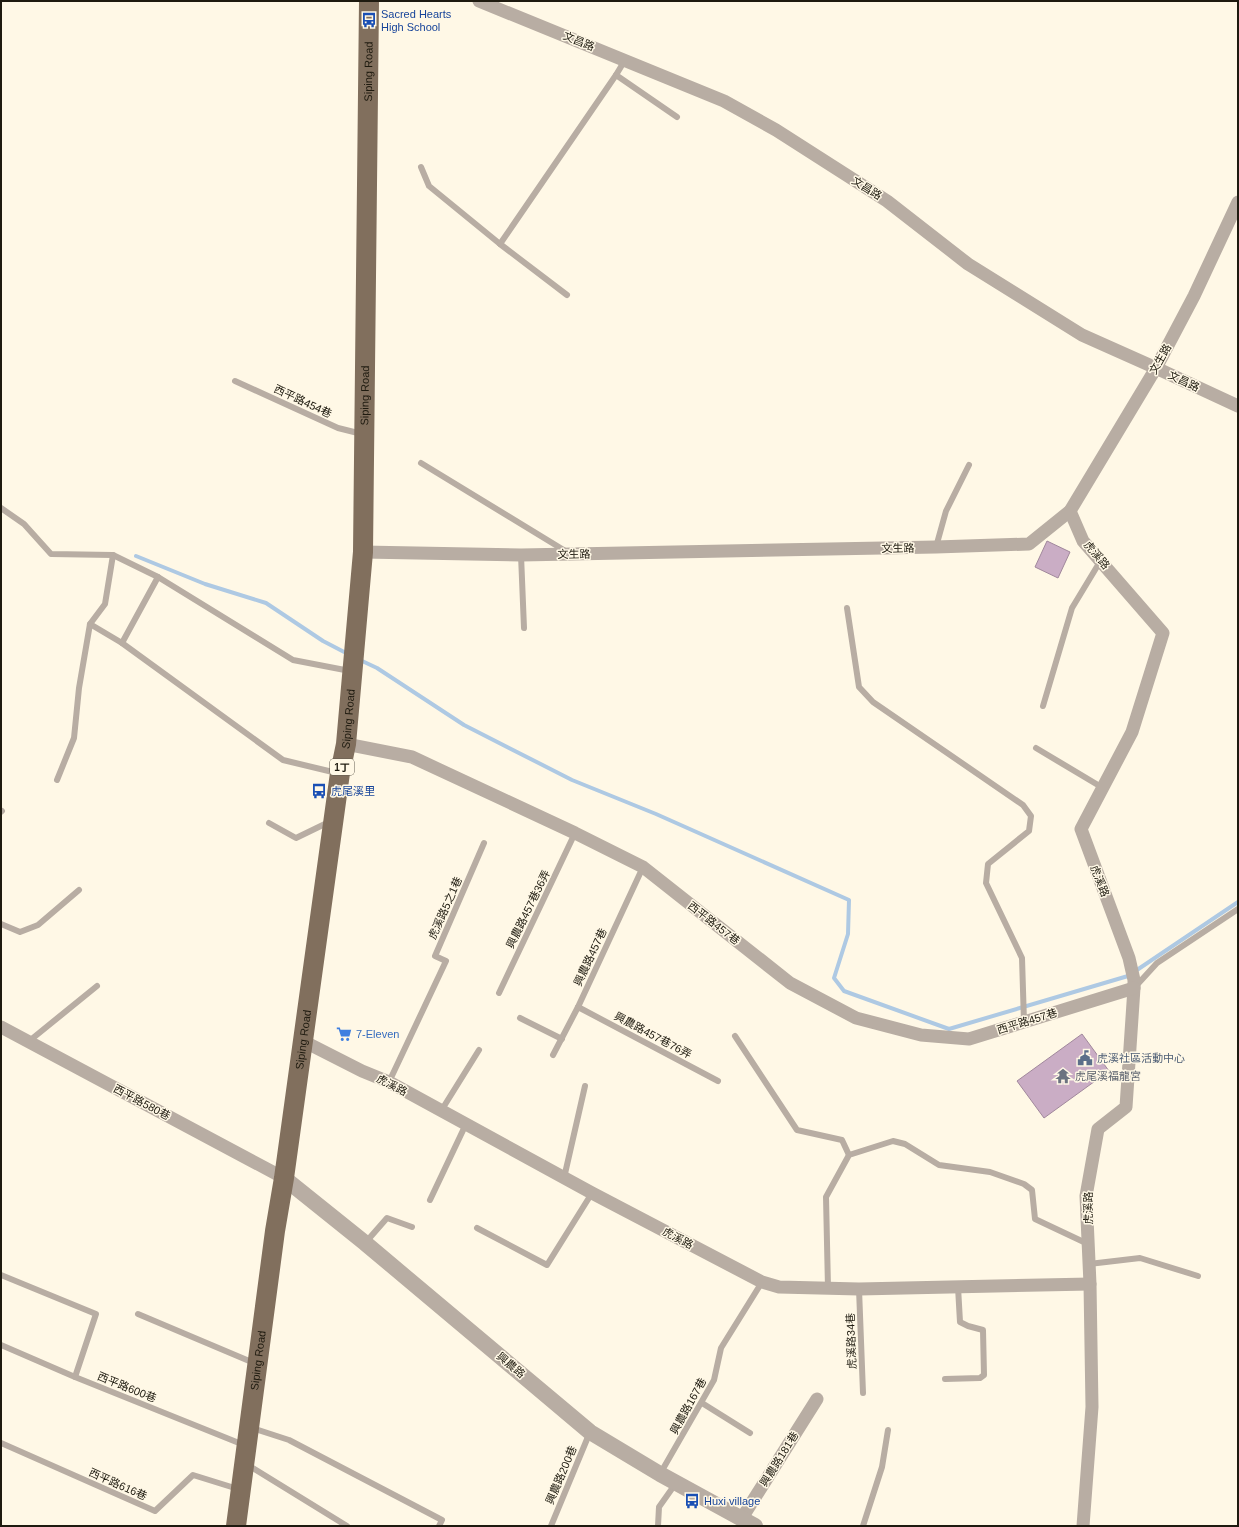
<svg xmlns="http://www.w3.org/2000/svg" width="1239" height="1527" font-family="Arial,'Noto Sans TC',sans-serif">
<style>
.lines{fill:none;stroke-linecap:round;stroke-linejoin:round}
.stream{stroke:#aec9e3;stroke-width:4}
.building{fill:#caadc5;stroke:#a1889c}
.service{stroke:#b8ada3;stroke-width:6}
.minor{stroke:#b8ada3;stroke-width:13}
.tertiary{stroke:#b8ada3;stroke-width:16}
.primary{stroke:#816f5d;stroke-width:20}
.labels{text-anchor:middle;dominant-baseline:central;stroke-width:3;stroke-linejoin:round;paint-order:stroke}
.shield{fill:#fff8e6;stroke:#625d50;stroke-width:1}
.shield-label{font-size:10px;font-weight:bold;fill:#1e1a0f}
.transit-label{font-size:11px;fill:#164399;stroke:#fff8e6;text-anchor:start}
.street-label{font-size:11px;fill:#1e1a0f;stroke:#fff8e6}
.shop-label{font-size:11px;fill:#366cbe;stroke:#fff8e6;text-anchor:start}
.service-label{font-size:11px;fill:#4e5e75;stroke:#fff8e6;text-anchor:start}
.worship-label{font-size:11px;fill:#5b616d;stroke:#fff8e6;text-anchor:start}
</style>
<rect width="100%" height="100%" fill="#fff8e6"/>
<g class="lines">
<g class="stream">
<polyline points="136,556 205,584 266,603 323,641 348,654"/>
<polyline points="360,660 377,668 464,725 572,780 656,814 849,900 848,934 834,978 844,991 949,1029 1128,976 1238,902"/>
</g>
</g>
<g class="building">
<polygon points="1047,541 1070,552 1058,578 1035,567"/>
<polygon points="1082,1034 1109,1071 1044,1118 1017,1081"/>
</g>
<g class="lines">
<g class="service">
<polyline points="625,60 616,75 677,117"/>
<polyline points="421,167 429,186 500,244 567,295"/>
<polyline points="500,244 616,75"/>
<polyline points="235,381 338,428 362,434"/>
<polyline points="421,463 567,552"/>
<polyline points="1,508 24,524 51,554 113,555 158,577"/>
<polyline points="936,547 946,511 969,465"/>
<polyline points="113,555 105,604 90,624 122,643"/>
<polyline points="521,555 524,628"/>
<polyline points="847,608 859,687 873,702 1023,805 1031,816 1029,831 988,864 986,883 1022,958 1024,1022"/>
<polyline points="1043,706 1072,608 1101,560"/>
<polyline points="1036,748 1103,788"/>
<polyline points="337,773 283,760 122,643 158,577 293,660 350,671"/>
<polyline points="57,780 74,738 79,688 90,624"/>
<polyline points="1,812 2,811"/>
<polyline points="269,823 296,838 329,822"/>
<polyline points="1,924 20,932 38,925 79,890"/>
<polyline points="1136,986 1157,963 1238,909"/>
<polyline points="499,993 575,833"/>
<polyline points="578,1007 718,1081"/>
<polyline points="520,1018 562,1039"/>
<polyline points="735,1036 797,1130 842,1140 849,1155"/>
<polyline points="28,1042 97,986"/>
<polyline points="553,1055 578,1007 643,867"/>
<polyline points="389,1082 446,961 435,956 484,843"/>
<polyline points="441,1111 479,1050"/>
<polyline points="564,1178 585,1086"/>
<polyline points="430,1200 466,1124"/>
<polyline points="477,1228 547,1265 592,1193"/>
<polyline points="366,1242 387,1218 412,1227"/>
<polyline points="1089,1264 1140,1258 1198,1276"/>
<polyline points="1,1275 96,1314 75,1377"/>
<polyline points="828,1288 826,1197 849,1155 893,1141 905,1144 939,1165 990,1172 1024,1184 1032,1190 1035,1219 1088,1244"/>
<polyline points="859,1289 863,1393"/>
<polyline points="138,1314 254,1363"/>
<polyline points="1,1345 75,1377 244,1445"/>
<polyline points="945,1379 980,1378 984,1375 983,1330 968,1326 960,1322 958,1287"/>
<polyline points="702,1403 750,1433"/>
<polyline points="252,1428 289,1440 442,1520 439,1526"/>
<polyline points="1,1443 155,1511 193,1475 238,1489"/>
<polyline points="248,1465 347,1526"/>
<polyline points="660,1474 714,1380 721,1348 762,1282"/>
<polyline points="551,1526 590,1432"/>
<polyline points="658,1526 659,1507 676,1483"/>
<polyline points="863,1526 882,1467 888,1430"/>
</g>
<g class="minor">
<polyline points="479,1 724,101 776,130 887,201 968,264 1082,335 1156,368 1238,406"/>
<polyline points="1070,511 1083,541 1163,633 1132,732 1081,829 1129,958 1134,980 1134,988 1126,1107 1098,1129 1086,1196 1090,1284 1092,1407 1083,1526"/>
<polyline points="363,552 521,555 936,547 1029,544 1070,511 1156,368 1194,296 1238,202"/>
<polyline points="346,744 412,757 575,833 643,867 790,983 856,1018 921,1035 969,1039 1134,988"/>
<polyline points="1,1027 284,1178"/>
<polyline points="303,1041 362,1071 389,1082 592,1193 762,1282 779,1287 859,1289 1090,1284"/>
<polyline points="742,1518 817,1399"/>
</g>
<polyline class="tertiary" points="284,1178 365,1243 590,1432 660,1474 755,1526"/>
<path class="primary" id="s1" d="M236 1526 275 1231 284 1178 340 773 346 744 363 552 369 1"/>
</g>
<defs>
<g id="bus-bare" transform="scale(1.2)"><path d="M-5-6H5V4H4V6H2V4H-2V6H-4V4H-5ZM-3.5-4V0h7V-4ZM-3.5 1.2v1.5H-2V1.2ZM2 1.2v1.5H3.5V1.2Z" fill="#1a4fb4" stroke="#fff8e6" stroke-width="2.5" paint-order="stroke"/></g>
<g id="supermarket-bare" transform="scale(1.2)"><path d="M-6-5.5h2.5l.6 2H6L4.5 2H-2.5L-4.4-4H-6ZM-1.5 3.2a1.3 1.3 0 1 0 .1 0ZM3 3.2a1.3 1.3 0 1 0 .1 0Z" fill="#3f7fe0" stroke="#fff8e6" stroke-width="2.5" paint-order="stroke"/></g>
<g id="civic-bare" transform="scale(1.2)"><path d="M-.6-6.5H3V-4.5H.6V-3L4-1V1h2V6H-6V1h2V-1L-.6-3ZM-1.2 2.5V6h2.4V2.5Z" fill="#5c6f8a" stroke="#fff8e6" stroke-width="2.5" paint-order="stroke"/></g>
<g id="temple-bare" transform="scale(1.2)"><path d="M0-6L5-2H3V0L6.5 2.5H4V6H1.5V3h-3V6H-4V2.5H-6.5L-3 0V-2H-5Z" fill="#6b7280" stroke="#fff8e6" stroke-width="2.5" paint-order="stroke"/></g>
</defs>
<g fill-rule="evenodd">
<use href="#bus-bare" x="369" y="20"/>
<use href="#bus-bare" x="319" y="791"/>
<use href="#supermarket-bare" x="344" y="1034"/>
<use href="#civic-bare" x="1085" y="1058"/>
<use href="#temple-bare" x="1063" y="1076"/>
<use href="#bus-bare" x="692" y="1501"/>
</g>
<g class="labels">
<rect class="shield" x="330" y="759" width="24" height="16" rx="3"/>
<g class="shield-label">
<text x="342" y="767">1丁</text>
</g>
<g class="transit-label">
<text x="381" y="14">Sacred Hearts<tspan x="381" dy="13">High School</tspan></text>
<text x="331" y="791">虎尾溪里</text>
<text x="704" y="1501">Huxi village</text>
</g>
<g class="street-label">
<text transform="translate(579 41) rotate(22)">文昌路</text>
<text stroke="none"><textPath href="#s1" startOffset="1463">Siping Road</textPath></text>
<text transform="translate(867 188) rotate(32)">文昌路</text>
<text transform="translate(1160 359) rotate(-61)">文生路</text>
<text transform="translate(1184 381) rotate(25)">文昌路</text>
<text stroke="none"><textPath href="#s1" startOffset="1139">Siping Road</textPath></text>
<text transform="translate(303 401) rotate(25)">西平路454巷</text>
<text transform="translate(898 548) rotate(-1)">文生路</text>
<text transform="translate(574 554) rotate(-1)">文生路</text>
<text transform="translate(1097 555) rotate(50)">虎溪路</text>
<text stroke="none"><textPath href="#s1" startOffset="815">Siping Road</textPath></text>
<text transform="translate(1100 881) rotate(69)">虎溪路</text>
<text transform="translate(445 908) rotate(-66)">虎溪路5之1巷</text>
<text transform="translate(528 909) rotate(-64)">興農路457巷36弄</text>
<text transform="translate(714 923) rotate(38)">西平路457巷</text>
<text transform="translate(590 957) rotate(-65)">興農路457巷</text>
<text transform="translate(1027 1021) rotate(-17)">西平路457巷</text>
<text transform="translate(653 1035) rotate(28)">興農路457巷76弄</text>
<text stroke="none"><textPath href="#s1" startOffset="491">Siping Road</textPath></text>
<text transform="translate(392 1085) rotate(27)">虎溪路</text>
<text transform="translate(142 1102) rotate(28)">西平路580巷</text>
<text transform="translate(1088 1208) rotate(-90)">虎溪路</text>
<text transform="translate(678 1238) rotate(28)">虎溪路</text>
<text transform="translate(851 1341) rotate(-92)">虎溪路34巷</text>
<text stroke="none"><textPath href="#s1" startOffset="167">Siping Road</textPath></text>
<text transform="translate(511 1365) rotate(40)">興農路</text>
<text transform="translate(127 1387) rotate(22)">西平路600巷</text>
<text transform="translate(688 1406) rotate(-61)">興農路167巷</text>
<text transform="translate(779 1459) rotate(-58)">興農路181巷</text>
<text transform="translate(561 1475) rotate(-67)">興農路200巷</text>
<text transform="translate(118 1484) rotate(24)">西平路616巷</text>
</g>
<g class="shop-label">
<text x="356" y="1034">7-Eleven</text>
</g>
<g class="service-label">
<text x="1097" y="1058">虎溪社區活動中心</text>
</g>
<g class="worship-label">
<text x="1075" y="1076">虎尾溪福龍宮</text>
</g>
</g>
<rect width="1239" height="1527" fill="none" stroke="#1e1a0f" stroke-width="4"/>
</svg>
